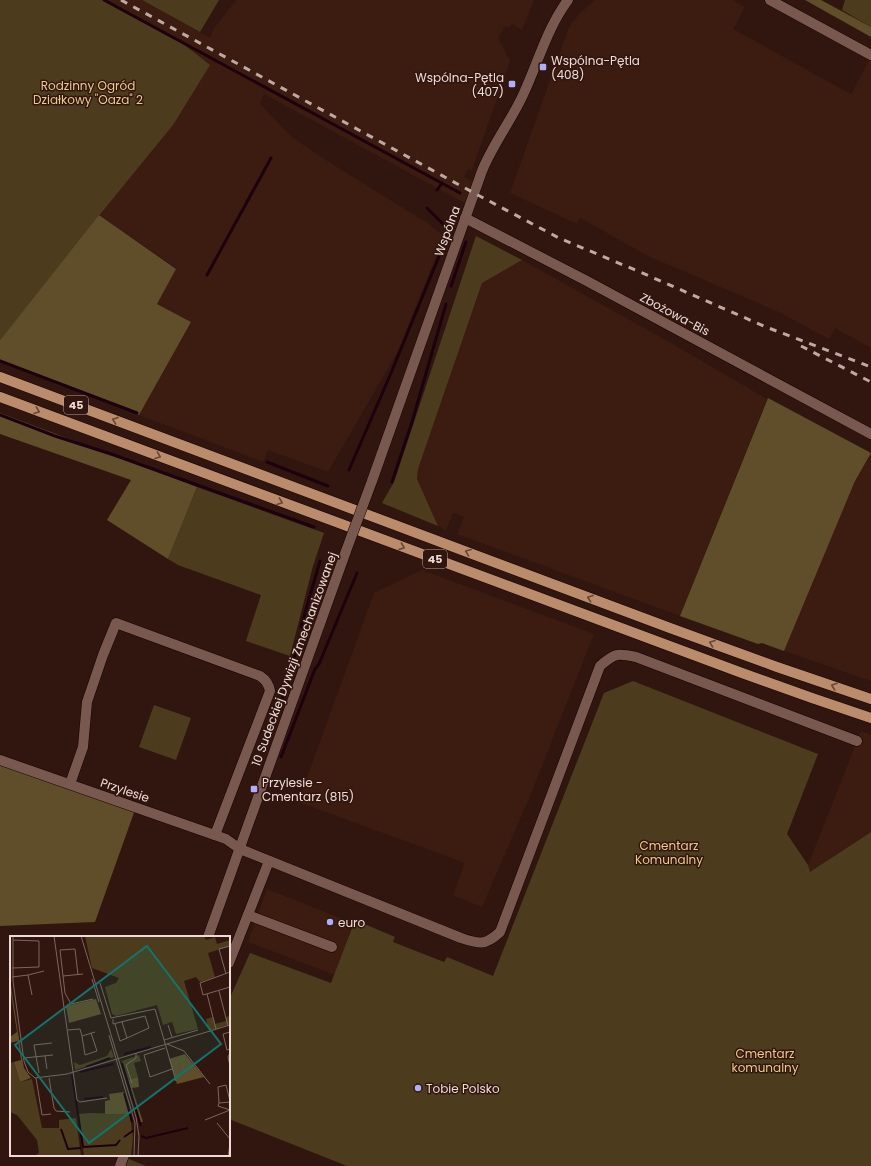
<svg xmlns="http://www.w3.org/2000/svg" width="871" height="1166" font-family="Poppins,sans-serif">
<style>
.built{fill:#3c1b11}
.green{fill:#4c3c1d}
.forest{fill:#604d29}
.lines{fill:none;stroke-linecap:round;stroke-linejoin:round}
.stream{stroke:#1d010f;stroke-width:3}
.minor-casing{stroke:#170200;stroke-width:11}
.tertiary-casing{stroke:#170200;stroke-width:11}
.primary-casing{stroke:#170200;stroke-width:11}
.minor{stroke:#78584f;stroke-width:10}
.tertiary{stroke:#78584f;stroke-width:10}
.primary{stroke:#bb8c6c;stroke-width:10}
.rail{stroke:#bfa9a3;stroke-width:3;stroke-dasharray:7 7;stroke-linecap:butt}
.tertiary-bridge-casing{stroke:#170200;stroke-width:11;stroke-linecap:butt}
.tertiary-bridge{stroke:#78584f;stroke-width:10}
.oneway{stroke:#684534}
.poi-dot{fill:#b0aefa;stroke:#31160f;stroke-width:1.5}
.labels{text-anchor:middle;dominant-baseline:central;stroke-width:3;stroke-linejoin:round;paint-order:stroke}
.shield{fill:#31160f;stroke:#b6a09a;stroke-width:1}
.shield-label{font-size:11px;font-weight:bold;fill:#efdbd6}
.poi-label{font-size:12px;fill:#efdbd6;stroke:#31160f;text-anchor:start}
.park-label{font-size:12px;fill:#ecca8c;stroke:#31160f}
.street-label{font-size:12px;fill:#efdbd6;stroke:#31160f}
.inset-river{fill:none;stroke:#1d010f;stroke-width:2}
.inset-road{fill:none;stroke:#7d655f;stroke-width:1}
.view{fill:#0f766e;fill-opacity:0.15;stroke:#0f766e;stroke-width:2}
.inset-edge{fill:none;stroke:#efdbd6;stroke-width:2}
</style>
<rect width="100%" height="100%" fill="#31160f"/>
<g class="built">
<polygon points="104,0 142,0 210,38 213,30 236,0 534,0 522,30 512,24 509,28 505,26 498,38 510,61 472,170 468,169 464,177 477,184 470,206 264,94 260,104 292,137 329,162 426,222 444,236 398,351 328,472 268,450 263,462 139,415 191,322 157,304 176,268 99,215 173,125 177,39"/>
<polygon points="595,0 732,0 745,7 733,29 851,94 871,57 871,348 835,328 829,339 779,312 648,256 580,218 577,224 510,193 569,27 580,13"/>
<polygon points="522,260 671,343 767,399 680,616 457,534 464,517 453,513 446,530 438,526 417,479 418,469 482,283"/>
<polygon points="871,453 871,681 784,651 855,481"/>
<polygon points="422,570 594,634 530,796 482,907 453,895 465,863 298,802 374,593"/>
<polygon points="861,731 871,735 871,832 810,873 808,865"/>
<polygon points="267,889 353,923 335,975 248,942"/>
</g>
<g class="green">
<polygon points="0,0 104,0 177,39 210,65 173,125 93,223 0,340"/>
<polygon points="142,0 219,0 200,32"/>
<polygon points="845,0 871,0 871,27 842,10"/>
<polygon points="476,236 522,260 482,283 418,469 417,479 438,526 382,503 394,482"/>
<polygon points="197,487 324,533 313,566 290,656 246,641 261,595 178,565 168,559"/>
<polygon points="633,681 818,754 787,834 808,865 810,872 871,832 871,1166 347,1166 229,1119 229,1000 250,953 331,983 355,920 395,937 393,942 444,962 447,957 493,976 604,693"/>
<polygon points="154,705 191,718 176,760 139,747"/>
<polygon points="124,1157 146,1166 120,1166"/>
</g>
<g class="forest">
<polygon points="805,0 821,0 871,27 871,37"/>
<polygon points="99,215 176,269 157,304 191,322 139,415 0,360 0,340"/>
<polygon points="768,398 871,453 855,481 784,651 762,643 758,644 680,616"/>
<polygon points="0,413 197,487 168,559 107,520 131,480 0,434"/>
<polygon points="0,760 136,807 95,922 0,926"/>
</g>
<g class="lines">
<g class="stream">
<polyline points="104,0 460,193"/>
<polyline points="437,190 442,183"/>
<polyline points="427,208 447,228 446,235"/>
<polyline points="207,275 271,158"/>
<polyline points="451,286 466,242"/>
<polyline points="0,361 137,413"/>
<polyline points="0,415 55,436 114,455 314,527"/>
<polyline points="267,462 328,486"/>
<polyline points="349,470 391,373 442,249"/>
<polyline points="392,482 412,422 446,304"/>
<polyline points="301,627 320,561"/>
<polyline points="264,752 266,743 285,691 296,651"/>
<polyline points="281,757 315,669 319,664 357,573"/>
</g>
<g class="minor-casing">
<g id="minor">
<polyline points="465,218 585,280 871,434"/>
<path d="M0 760 226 839 240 849 461 938C479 944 485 946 500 932L600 666C615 653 617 653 636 657L857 741"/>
<path d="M70 784 83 747 87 702 103 655 116 623 260 676C266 680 269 684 270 691L215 835"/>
<polyline points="248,915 332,947"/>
<polyline points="229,963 269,861"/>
</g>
</g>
<g class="tertiary-casing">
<g id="tertiary">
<polyline points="770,0 871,55"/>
<path d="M372 481 482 171C493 144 511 121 523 95 538 63 547 28 568 0"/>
<polyline points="208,937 346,551"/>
<polyline points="120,1166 124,1155"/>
</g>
</g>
<g class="primary-casing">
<g id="primary">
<polyline points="0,377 670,628 777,667 871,699"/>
<polyline points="0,397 742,673 812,698 871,718"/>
</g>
</g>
<use href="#minor" class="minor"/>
<use href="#tertiary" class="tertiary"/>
<use href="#primary" class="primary"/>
<g class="rail">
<polyline points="121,0 474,193 559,238 640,272 766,327 871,367"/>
<polyline points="801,346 871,382"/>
</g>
<g class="tertiary-bridge-casing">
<polyline id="tertiary-bridge" points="346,551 372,481"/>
</g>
<use href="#tertiary-bridge" class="tertiary-bridge"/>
</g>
<defs><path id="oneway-chevron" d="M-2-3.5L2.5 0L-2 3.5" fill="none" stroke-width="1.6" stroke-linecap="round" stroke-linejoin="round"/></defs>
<g class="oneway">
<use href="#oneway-chevron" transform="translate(37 411) rotate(20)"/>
<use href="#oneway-chevron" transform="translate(115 420) rotate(-160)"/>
<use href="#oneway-chevron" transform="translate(158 456) rotate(20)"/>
<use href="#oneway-chevron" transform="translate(280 502) rotate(20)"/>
<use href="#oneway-chevron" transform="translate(402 547) rotate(20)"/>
<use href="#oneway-chevron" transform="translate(468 552) rotate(-159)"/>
<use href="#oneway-chevron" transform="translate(590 598) rotate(-160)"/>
<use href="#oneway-chevron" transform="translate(712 643) rotate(-160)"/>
<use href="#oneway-chevron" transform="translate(834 686) rotate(-161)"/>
</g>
<g class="poi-dot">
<rect x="539" y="63" width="8" height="8" rx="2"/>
<rect x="508" y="80" width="8" height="8" rx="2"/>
<rect x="250" y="785" width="8" height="8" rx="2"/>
<circle cx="330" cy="922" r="4"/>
<circle cx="418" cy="1088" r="4"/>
</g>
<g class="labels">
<g class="shield">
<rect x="64" y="396" width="24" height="18" rx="3"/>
<rect x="423" y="550" width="24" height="18" rx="3"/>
</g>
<g class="shield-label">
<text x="76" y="405">45</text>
<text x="435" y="559">45</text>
</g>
<g class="poi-label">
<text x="551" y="60">Wspólna-Pętla<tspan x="551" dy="14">(408)</tspan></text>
<text x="504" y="77" text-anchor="end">Wspólna-Pętla<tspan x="504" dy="14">(407)</tspan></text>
<text x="262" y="782">Przylesie -<tspan x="262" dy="14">Cmentarz (815)</tspan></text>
<text x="338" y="922">euro</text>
<text x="426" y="1088">Tobie Polsko</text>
</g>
<g class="park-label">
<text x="88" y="85">Rodzinny Ogród<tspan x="88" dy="14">Działkowy "Oaza" 2</tspan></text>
<text x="669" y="845">Cmentarz<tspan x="669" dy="14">Komunalny</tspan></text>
<text x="765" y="1053">Cmentarz<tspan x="765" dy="14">komunalny</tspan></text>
</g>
<g class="street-label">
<text transform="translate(447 231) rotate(-70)">Wspólna</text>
<text transform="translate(675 314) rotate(28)">Zbożowa-Bis</text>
<text transform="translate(294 659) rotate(-70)">10 Sudeckiej Dywizji Zmechanizowanej</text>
<text transform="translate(125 790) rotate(19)">Przylesie</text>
</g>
</g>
<g transform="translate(10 936)">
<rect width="220" height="220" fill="#31160f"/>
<path d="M75 0H194L196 4 205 1 207 8 220 4V10L198 17 205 41 190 46 186 41 174 45 188 93 166 98 162 86 153 89 147 69 106 80 102 78 95 51 106 47 109 42 82 32ZM220 80V88L199 95 196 83 203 81 205 88 216 85V81ZM101 113 104 121 65 134 64 126 70 129 97 120ZM129 119 131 125 124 127 128 141 118 144 112 125ZM4 126 10 146 22 143 32 192H49V184L66 182 71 220H25L29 217 27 204 7 179 0 176V127ZM79 177 120 178 123 202 121 220H74L69 178Z" fill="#4c3c1d"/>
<path d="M1 18 0 43 11 116 14 132 21 142 10 146 4 126 11 124 8 105 0 107V101L7 96 0 51ZM86 63 91 78 59 87 56 70ZM175 118 194 141 167 148 159 123ZM128 141 129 151 122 152 133 186H130L118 144ZM114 156 120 178H95V165L100 164 99 158Z" fill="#604d29"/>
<path class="inset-river" d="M114 118 141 111M112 127 131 190M76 131 100 122M70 136 103 128M62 139 73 211M114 157 122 186M74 163 93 161M51 193 58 213 71 212M131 200 136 202 178 192M114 201 124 194M73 211 106 209 110 204"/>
<path class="inset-road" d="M3 0V45L14 125 18 136 25 142 57 138 220 89M44 0 67 164 70 166 97 162M71 0 126 181 129 200 128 220M2 32 29 31V5L3 4M220 36 190 47 193 59 220 51M73 38 53 40 55 57 61 68 83 63M216 38 209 13 220 10M18 39 34 35M53 40 50 14 65 13 68 39M2 41 18 39 22 59M82 43 89 66M90 47 101 82 145 73 166 145M209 55 218 90M197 58 206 93M103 83V88L135 80 139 92 117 102 112 86M105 88 110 105 117 102M158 89 162 101M58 94 70 93 72 100M220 96 213 98 217 114 220 113M81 97 87 115 75 119 72 100 85 96M99 99 125 187 124 220M154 104 188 94M157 108 174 115 200 148M155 112 134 119 140 141 162 133M220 117 218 121 220 130M35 120 37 133M14 122 43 119M29 137 24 109 42 107M26 142 32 179 41 178M39 142 44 172 46 175 60 176M122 147 116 129 126 122V117M220 166 209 167 208 170 220 174M209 167 208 151 216 149 220 165M195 184 220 174M207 187 220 203M218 220 220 208"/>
<path class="view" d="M137 10 211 108 79 207 5 109Z"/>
<rect width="220" height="220" class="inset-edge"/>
</g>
</svg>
